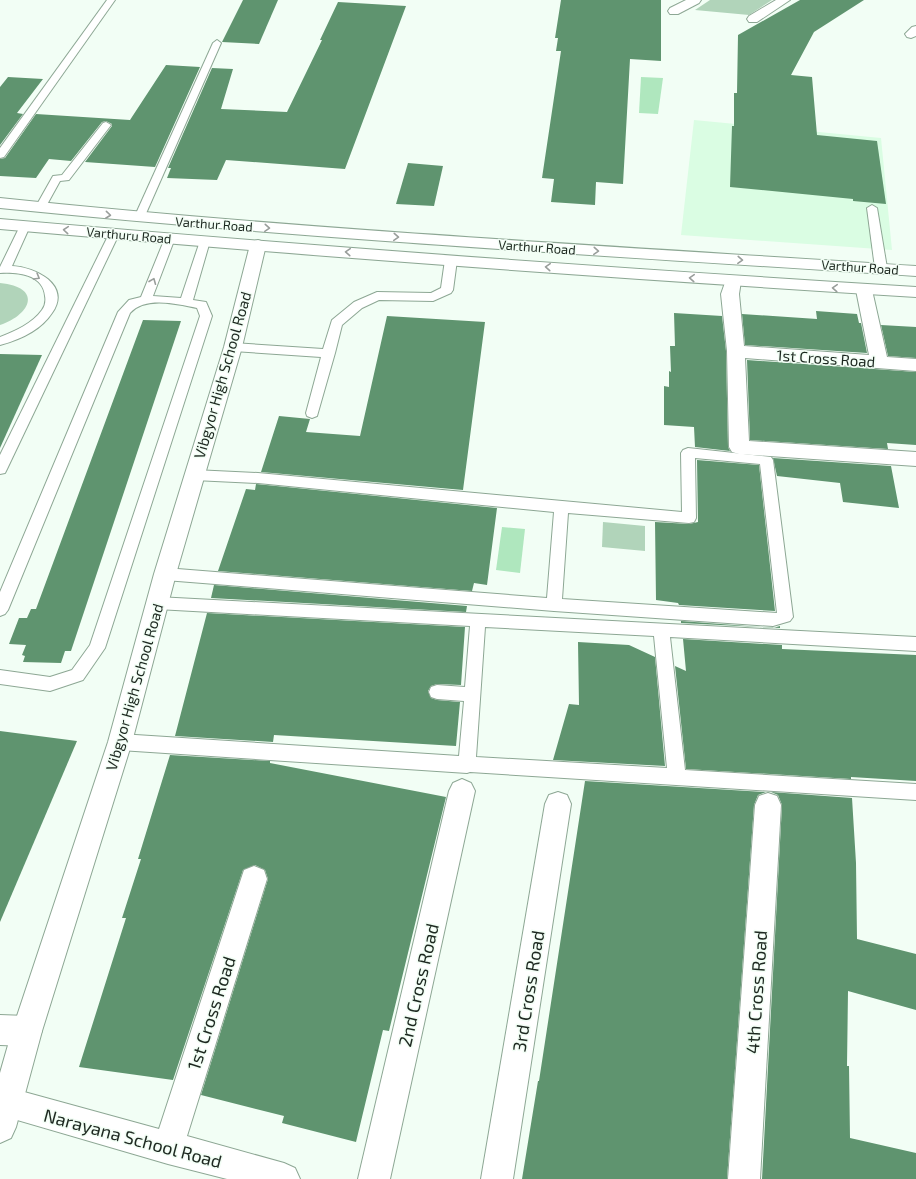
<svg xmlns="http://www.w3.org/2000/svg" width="916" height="1179" font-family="'Exo 2',sans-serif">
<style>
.built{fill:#dafde3}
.green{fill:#b1d4ba}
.water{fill:#afe7be}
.building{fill:#5f946f}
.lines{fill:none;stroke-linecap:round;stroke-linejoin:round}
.service-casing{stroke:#8da794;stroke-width:2}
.minor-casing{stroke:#8da794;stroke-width:2}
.tertiary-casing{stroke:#8da794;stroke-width:2}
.primary-casing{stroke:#8da794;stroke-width:2}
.service{fill:#fff;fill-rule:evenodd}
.minor{fill:#fff;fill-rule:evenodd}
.tertiary{fill:#fff;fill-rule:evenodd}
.primary{fill:#fff;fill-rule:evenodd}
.oneway{stroke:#999e9b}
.labels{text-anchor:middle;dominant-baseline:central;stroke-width:3;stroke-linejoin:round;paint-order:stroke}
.far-street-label{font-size:13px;fill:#1d2820;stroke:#f2fef5}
.street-label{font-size:15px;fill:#1d2820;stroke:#f2fef5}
.near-street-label{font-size:18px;fill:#1d2820;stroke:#f2fef5}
</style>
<rect width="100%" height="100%" fill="#f2fef5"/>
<polygon class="built" points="694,120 881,138 892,250 681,235"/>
<g class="green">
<polygon points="710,0 772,0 749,15 695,10"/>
<path d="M0 283C42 287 32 314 0 325Z"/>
<polygon points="603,522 645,526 645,551 602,547"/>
</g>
<g class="water">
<polygon points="641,77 663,78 658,114 639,113"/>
<polygon points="502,527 525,529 520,573 496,570"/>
</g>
<g class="building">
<polygon points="243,0 278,0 259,44 222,42"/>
<polygon points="561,0 661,0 661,61 630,59 623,184 596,182 595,205 551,202 554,179 542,178 561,51 556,51 558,38 555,38"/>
<polygon points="800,0 864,0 814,32 791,75 812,77 817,135 877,141 886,204 853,201 853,199 730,187 732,126 734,126 734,93 737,93 738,35"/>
<polygon points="338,2 406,6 345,169 226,160 217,180 167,178 171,168 168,168 212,68 233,69 221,109 287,112 322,40 320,40"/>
<polygon points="166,65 200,67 155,167 85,162 112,126 112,124 106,121 102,122 71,161 49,159 36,178 0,176 0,159 5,158 36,114 130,120"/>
<polygon points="8,77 43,79 17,113 23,114 0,145 0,87"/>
<polygon points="408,163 443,166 434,206 396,204"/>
<polygon points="816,311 857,314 859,323 861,323 867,353 745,345 742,314 817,319"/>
<polygon points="674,313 722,316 726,351 728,447 730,451 695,447 694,427 664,425 664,386 669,387 669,371 671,372 670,346 675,346"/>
<polygon points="387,316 485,322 463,490 261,472 279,416 310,419 306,432 360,436"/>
<polygon points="143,320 181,321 71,651 65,651 61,663 23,662 25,656 22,655 26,645 9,644 19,618 27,618 31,609 36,609"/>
<polygon points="881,325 916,327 916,358 888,356"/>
<polygon points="0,354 42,355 0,448"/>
<polygon points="747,360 916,372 916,445 887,443 888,449 750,440"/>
<polygon points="773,458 891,466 899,508 843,502 840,483 777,476"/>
<polygon points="697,460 759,465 775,611 679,605 678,603 656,600 655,522 689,524 698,522"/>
<polygon points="256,484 497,508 487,585 474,583 472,591 218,571 246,489 255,490"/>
<polygon points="214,585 467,606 466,612 211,598"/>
<polygon points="207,613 465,627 461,685 437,684 431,686 428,691 431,698 437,700 460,702 456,746 274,735 273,742 175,736"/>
<polygon points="681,621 773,628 780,626 780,628 681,623"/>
<polygon points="683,639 782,645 782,649 916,655 916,781 851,777 851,779 686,769 675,666 686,671"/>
<polygon points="578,642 629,645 655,657 665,766 553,760 569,704 579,705"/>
<polygon points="0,731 77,741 0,922"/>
<polygon points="170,755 270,761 270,763 446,797 389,1031 383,1030 356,1142 282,1123 284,1116 201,1095 268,879 265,870 255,865 243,870 173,1080 79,1067 126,918 122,918 141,859 138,859"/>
<polygon points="585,781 766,792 758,795 754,805 727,1179 522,1179 538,1081 539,1081"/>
<polygon points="771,792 852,798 856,863 857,939 916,954 916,1010 848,991 847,1066 849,1066 850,1138 916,1153 916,1179 762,1179 782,805 778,795"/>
</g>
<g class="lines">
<g class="service-casing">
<g id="service">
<polygon points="107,0 115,0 4,157 0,158 0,148"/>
<polygon points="217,40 221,43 144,218 143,220 135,220 134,218 213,43"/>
<polygon points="106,122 111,125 69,180 60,181 44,210 36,210 35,208 53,176 62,175 103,123"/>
<polygon points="872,205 877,208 887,268 885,270 877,270 875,268 867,208"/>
<path d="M25 223 30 226 12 266C35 267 72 285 52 313 41 330 19 340 0 345V337C15 331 32 324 42 310 45 306 46 301 45 296 43 274 17 272 0 273V267L20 226Z"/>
<polygon points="114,231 119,234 7,469 5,473 0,474 0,455 109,234"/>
<path d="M170 235 175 238 153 296 181 298 200 241 205 238 209 239 210 241 193 300 206 302 212 316 105 648 83 680 50 691 0 684V670L50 677 72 670 90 645 200 316 197 308C177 304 145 296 130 313L8 610 5 614 0 616V592L118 312 129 300 141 297 165 238Z"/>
<polygon points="451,257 455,258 457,260 453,290 451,293 433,301 379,300 362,308 342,325 335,353 317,416 312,418 307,416 306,413 321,357 233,351 229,350 227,347 229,344 233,343 323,349 332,320 354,302 377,292 431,293 441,288 445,260 447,258"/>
<path d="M688 448 771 457 773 460 793 617 790 621 773 626 554 611 165 580 160 578 158 574 160 570 165 568 547 598 554 512 258 483 194 480 189 479 187 475 189 471 194 470 258 473 682 512 681 453 683 450ZM695 458 760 464 777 613 562 599 568 513 689 523 694 522 696 518Z"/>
<path d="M157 597 916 637V651L670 637 685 770 916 784V800L470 772 467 773 120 750 114 747 112 742 114 737 120 734 459 756 464 701 437 699 431 697 429 692 431 687 437 685 465 687 470 626 157 609 152 607 149 603 152 599ZM485 627 654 636 667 768 476 757Z"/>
</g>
</g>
<g class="minor-casing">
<g id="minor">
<polygon points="686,0 701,0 699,3 678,14 670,14 668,11 670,8"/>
<polygon points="776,0 790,0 757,22 749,22 747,19 749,16"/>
<polygon points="916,26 916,36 911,38 907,37 905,34 912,27"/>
<polygon points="733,276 739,277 741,281 739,294 744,346 869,355 856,290 858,286 864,285 870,286 872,290 887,357 916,359 916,371 745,358 749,441 916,452 916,466 739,454 732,452 729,447 727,351 721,294 727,277"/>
<polygon points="462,779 471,783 475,791 390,1179 358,1179 449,791 453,783"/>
<polygon points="558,792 567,795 571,804 513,1179 481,1179 545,804 549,795"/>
<polygon points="768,793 777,796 781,805 760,1179 728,1179 755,805 759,796"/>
<polygon points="254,866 264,870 267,879 187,1136 284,1163 295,1168 300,1179 227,1179 168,1164 0,1115 0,1089 6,1087 159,1129 241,879 244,870"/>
<polygon points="0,1015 27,1016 37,1021 42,1031 37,1041 27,1046 0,1045"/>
</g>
</g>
<g class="tertiary-casing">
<polygon id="tertiary" points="258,240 264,242 266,245 242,347 176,574 132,742 42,1031 16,1127 11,1138 0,1143 0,1073 12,1031 108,742 154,574 224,347 250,245 252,242"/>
</g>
<g class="primary-casing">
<g id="primary">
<path d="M0 198C305 230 610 246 916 266V276C610 256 305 239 0 208Z"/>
<path d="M0 219C305 246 610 268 916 287V297C610 278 305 256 0 229Z"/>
</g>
</g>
<use href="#service" class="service"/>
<use href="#minor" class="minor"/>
<use href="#tertiary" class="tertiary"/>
<use href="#primary" class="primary"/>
</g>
<defs><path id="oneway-chevron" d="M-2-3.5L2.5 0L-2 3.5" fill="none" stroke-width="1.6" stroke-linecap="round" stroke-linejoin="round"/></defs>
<g class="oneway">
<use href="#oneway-chevron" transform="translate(108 215) rotate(6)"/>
<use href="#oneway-chevron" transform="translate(267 228) rotate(4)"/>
<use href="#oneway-chevron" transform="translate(66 230) rotate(-175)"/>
<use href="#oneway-chevron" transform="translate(396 237) rotate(4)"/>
<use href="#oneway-chevron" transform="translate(596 251) rotate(4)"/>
<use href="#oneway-chevron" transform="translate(348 252) rotate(-176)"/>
<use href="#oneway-chevron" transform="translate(740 260) rotate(3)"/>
<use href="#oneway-chevron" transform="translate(548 267) rotate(-176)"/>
<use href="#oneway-chevron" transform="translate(37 277) rotate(30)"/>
<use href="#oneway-chevron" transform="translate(692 278) rotate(-176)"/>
<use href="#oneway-chevron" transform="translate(153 281) rotate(-68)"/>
<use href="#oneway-chevron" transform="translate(835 288) rotate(-176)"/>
</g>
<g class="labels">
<g class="far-street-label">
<text transform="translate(214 224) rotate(4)">Varthur Road</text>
<text transform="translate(129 235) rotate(5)">Varthuru Road</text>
<text transform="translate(537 247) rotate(4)">Varthur Road</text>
<text transform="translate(860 267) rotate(4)">Varthur Road</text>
</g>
<g class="street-label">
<text transform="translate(826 358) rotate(4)">1st Cross Road</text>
<text transform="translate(222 375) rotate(-74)">Vibgyor High School Road</text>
<text transform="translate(134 687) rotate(-74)">Vibgyor High School Road</text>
</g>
<g class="near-street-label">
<text transform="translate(418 985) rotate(-77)">2nd Cross Road</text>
<text transform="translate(528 991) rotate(-81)">3rd Cross Road</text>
<text transform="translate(756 992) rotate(-86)">4th Cross Road</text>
<text transform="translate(211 1013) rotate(-72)">1st Cross Road</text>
<text transform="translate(133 1138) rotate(15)">Narayana School Road</text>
</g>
</g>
</svg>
